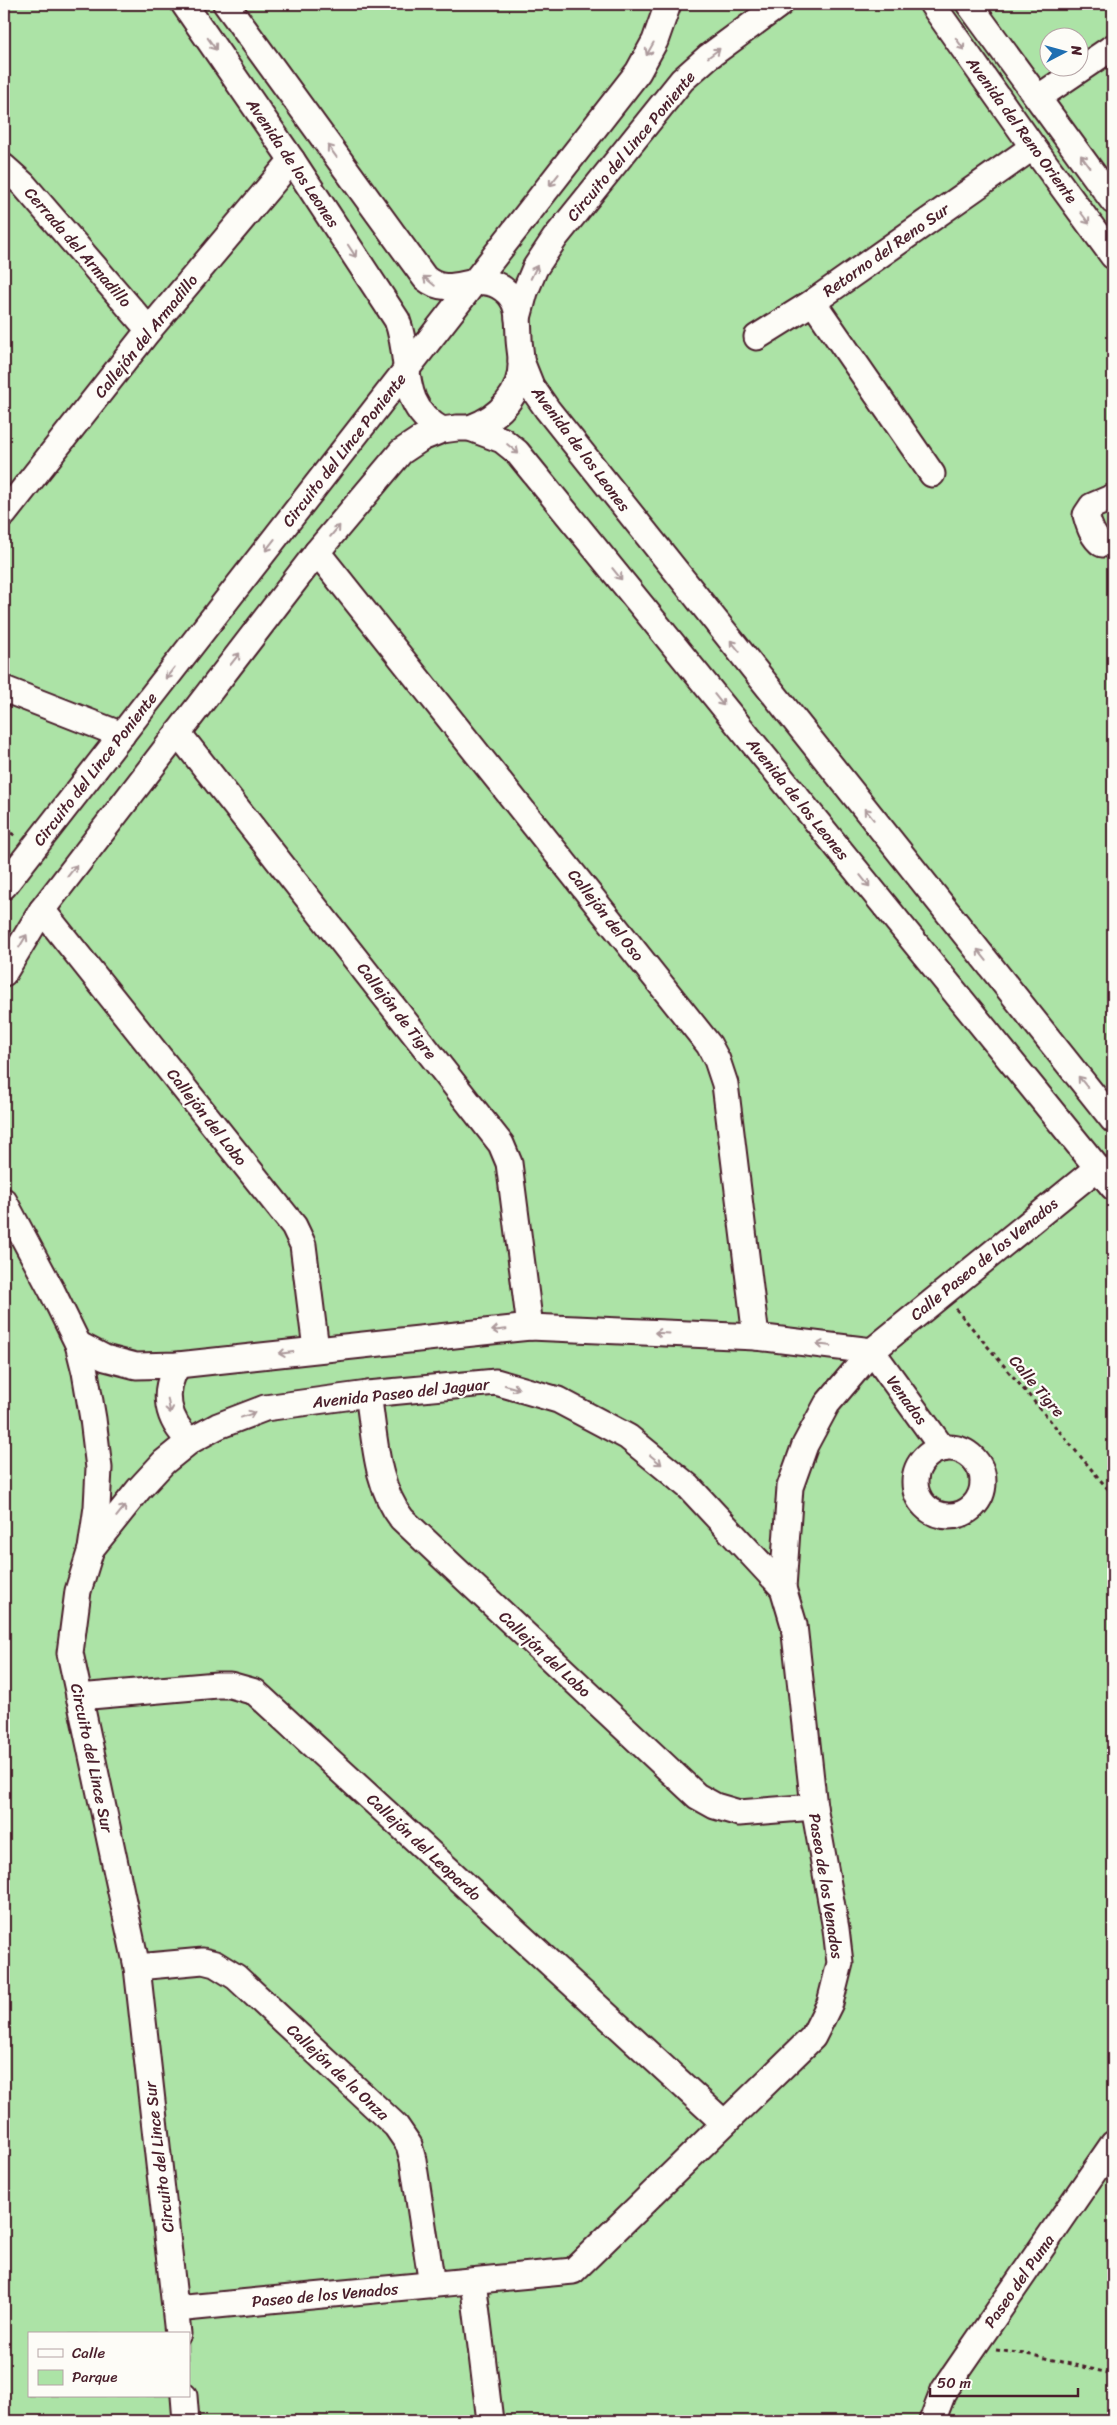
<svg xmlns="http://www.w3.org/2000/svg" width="1117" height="2425" font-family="Sriracha,sans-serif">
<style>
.green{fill:#ace3a6;stroke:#7b8168;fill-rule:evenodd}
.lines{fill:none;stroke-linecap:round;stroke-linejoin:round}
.minor-casing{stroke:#4a1f2b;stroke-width:29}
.path{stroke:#4a1f2b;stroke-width:3;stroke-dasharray:4 4;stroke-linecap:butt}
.minor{stroke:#fdfcf7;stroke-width:25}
.oneway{stroke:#ac999b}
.labels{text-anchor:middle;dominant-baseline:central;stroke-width:4.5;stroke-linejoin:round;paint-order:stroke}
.street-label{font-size:16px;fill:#4a1f2b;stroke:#fdfcf7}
</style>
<rect width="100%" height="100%" fill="#fdfcf7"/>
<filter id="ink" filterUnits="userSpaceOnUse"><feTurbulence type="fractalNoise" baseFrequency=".02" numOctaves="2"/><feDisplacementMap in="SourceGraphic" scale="10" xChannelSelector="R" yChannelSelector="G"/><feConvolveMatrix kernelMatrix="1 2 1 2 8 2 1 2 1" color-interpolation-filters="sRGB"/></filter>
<g filter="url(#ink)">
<path class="green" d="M4 4H1113V2421H4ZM1050 38H1080V68H1050ZM29 2334H189V2396H29Z"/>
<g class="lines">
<g class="minor-casing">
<g id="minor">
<path d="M184 4 292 160 397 320C413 363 396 404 442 430"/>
<path d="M226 4 425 278C453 301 475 268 503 289 520 301 518 319 519 338 519 345 521 353 521 360 523 393 499 418 470 428"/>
<polyline points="932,4 1033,147 1113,256"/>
<polyline points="969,4 1113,201"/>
<polyline points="1039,97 1113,47"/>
<polyline points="4,167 23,184 149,330"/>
<polyline points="813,302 932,474"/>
<polyline points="518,318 525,292 535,268 555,238 682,80 708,57 780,4"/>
<polyline points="757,337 813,302 1033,147"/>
<polyline points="521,361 531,386 547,409 1113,1120"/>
<path d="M1113 497 1092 506 1086 515C1089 526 1093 538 1102 544L1113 543"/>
<polyline points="4,514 149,330 292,160"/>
<polyline points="317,552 709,1045 717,1060 725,1084 756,1337"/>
<polyline points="4,689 122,735"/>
<polyline points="178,733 501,1144 509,1163 530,1327"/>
<polyline points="4,886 638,72 655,41 668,4"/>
<polyline points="42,910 294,1226 303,1245 316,1349"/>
<polyline points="4,973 42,910 317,552 401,452 422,438 442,430 457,428 470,428 502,440 517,452 1113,1187"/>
<polyline points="4,1201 52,1291 78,1344 85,1372 93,1419 99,1468 97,1507 91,1549 78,1591 70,1653 137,1967 178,2334"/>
<polyline points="78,1344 105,1358 136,1366 178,1365 530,1327 756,1337 872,1351"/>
<polyline points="872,1351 943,1449"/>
<path d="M178 1365C161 1392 167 1420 190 1441"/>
<path d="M368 1394C375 1436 375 1485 402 1519L697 1796 715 1806 739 1813 814 1807"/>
<circle cx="949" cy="1482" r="34"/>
<polyline points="91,1549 139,1489 164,1462 190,1441 218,1426 265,1408 368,1394 496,1382 558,1400 628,1437 689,1487 783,1588"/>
<polyline points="79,1697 217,1685 230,1685 255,1692 724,2123"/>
<polyline points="137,1967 203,1961 215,1964 236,1977 396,2126 409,2145 413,2160 432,2285"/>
<polyline points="473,2281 490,2421"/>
<polyline points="176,2309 573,2271 813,2037 830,2003 840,1963 836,1929 814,1807 794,1625 783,1588 790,1487 805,1445 827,1404 872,1351 1097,1168"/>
<polyline points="184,2396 186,2421"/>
<polyline points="932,2421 944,2390 1113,2144"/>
</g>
</g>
<g class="path">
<polyline points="4,829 16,836"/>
<polyline points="956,1309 1113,1495"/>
<polyline points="996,2350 1032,2355 1113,2374"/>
</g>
<use href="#minor" class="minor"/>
</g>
<defs><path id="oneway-shaft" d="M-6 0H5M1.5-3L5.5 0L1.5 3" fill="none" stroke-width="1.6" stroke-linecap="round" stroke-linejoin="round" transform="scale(1.25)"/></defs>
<g class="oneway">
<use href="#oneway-shaft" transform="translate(212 44) rotate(55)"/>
<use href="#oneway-shaft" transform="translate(960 44) rotate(55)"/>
<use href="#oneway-shaft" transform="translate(650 49) rotate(119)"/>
<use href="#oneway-shaft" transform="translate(714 53) rotate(-37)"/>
<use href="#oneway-shaft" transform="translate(332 151) rotate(-126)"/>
<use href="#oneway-shaft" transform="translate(1085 161) rotate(-126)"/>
<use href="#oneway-shaft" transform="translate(554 180) rotate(128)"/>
<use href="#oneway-shaft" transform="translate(1085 218) rotate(53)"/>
<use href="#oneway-shaft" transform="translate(352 251) rotate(57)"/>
<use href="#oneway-shaft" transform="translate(534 272) rotate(-64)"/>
<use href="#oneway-shaft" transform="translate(429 281) rotate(-141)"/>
<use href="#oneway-shaft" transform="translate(513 449) rotate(40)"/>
<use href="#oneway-shaft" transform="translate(335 531) rotate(-50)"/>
<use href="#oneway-shaft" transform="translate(270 545) rotate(128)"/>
<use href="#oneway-shaft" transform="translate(617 574) rotate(51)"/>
<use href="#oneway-shaft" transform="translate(735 646) rotate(-129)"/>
<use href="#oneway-shaft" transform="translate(235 659) rotate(-52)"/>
<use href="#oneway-shaft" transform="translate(170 673) rotate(128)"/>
<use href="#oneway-shaft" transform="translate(719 700) rotate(51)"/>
<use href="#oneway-shaft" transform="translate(869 814) rotate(-129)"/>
<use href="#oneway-shaft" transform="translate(72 871) rotate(-52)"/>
<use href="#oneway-shaft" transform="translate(865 881) rotate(51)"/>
<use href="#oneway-shaft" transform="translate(23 941) rotate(-59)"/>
<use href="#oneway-shaft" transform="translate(982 955) rotate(-129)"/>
<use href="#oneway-shaft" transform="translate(1083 1082) rotate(-129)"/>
<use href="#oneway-shaft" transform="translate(499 1330) rotate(174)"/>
<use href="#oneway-shaft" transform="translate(662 1333) rotate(-177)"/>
<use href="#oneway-shaft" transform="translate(824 1345) rotate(-173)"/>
<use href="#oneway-shaft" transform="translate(286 1353) rotate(173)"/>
<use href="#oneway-shaft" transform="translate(512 1387) rotate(16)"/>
<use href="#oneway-shaft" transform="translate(169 1406) rotate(80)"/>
<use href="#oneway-shaft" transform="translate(248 1415) rotate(-20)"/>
<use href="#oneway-shaft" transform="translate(656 1460) rotate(39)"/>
<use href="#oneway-shaft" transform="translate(121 1511) rotate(-51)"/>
</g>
</g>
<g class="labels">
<g class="street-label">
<text transform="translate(1022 130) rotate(54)">Avenida del Reno Oriente</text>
<text transform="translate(631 146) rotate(-50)">Circuito del Lince Poniente</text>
<text transform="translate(293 163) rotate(56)">Avenida de los Leones</text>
<text transform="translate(78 247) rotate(49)">Cerrada del Armadillo</text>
<text transform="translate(886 250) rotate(-35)">Retorno del Reno Sur</text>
<text transform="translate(146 336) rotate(-51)">Callejón del Armadillo</text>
<text transform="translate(581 449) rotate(53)">Avenida de los Leones</text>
<text transform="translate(344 450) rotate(-52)">Circuito del Lince Poniente</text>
<text transform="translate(95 769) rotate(-52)">Circuito del Lince Poniente</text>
<text transform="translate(798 799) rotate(51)">Avenida de los Leones</text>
<text transform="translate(606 915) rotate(52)">Callejón del Oso</text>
<text transform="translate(397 1011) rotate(52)">Callejón de Tigre</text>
<text transform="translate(207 1117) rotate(52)">Callejón del Lobo</text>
<text transform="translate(984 1259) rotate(-39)">Calle Paseo de los Venados</text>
<text transform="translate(1037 1386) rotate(50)">Calle Tigre</text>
<text transform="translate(401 1393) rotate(-6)">Avenida Paseo del Jaguar</text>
<text transform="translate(907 1400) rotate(54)">Venados</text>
<text transform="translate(545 1654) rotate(43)">Callejón del Lobo</text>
<text transform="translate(92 1758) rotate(78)">Circuito del Lince Sur</text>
<text transform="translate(424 1847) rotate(43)">Callejón del Leopardo</text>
<text transform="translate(826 1886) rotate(81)">Paseo de los Venados</text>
<text transform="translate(338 2072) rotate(43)">Callejón de la Onza</text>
<text transform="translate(159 2157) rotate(-97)">Circuito del Lince Sur</text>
<text transform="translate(1019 2281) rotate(-55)">Paseo del Puma</text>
<text transform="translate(325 2295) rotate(-5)">Paseo de los Venados</text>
</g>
</g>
<rect width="1117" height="2425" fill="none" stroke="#fdfcf7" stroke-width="20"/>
<rect x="10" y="10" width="1097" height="2405" fill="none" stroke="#4a1f2b" stroke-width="2" filter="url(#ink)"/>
<rect x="28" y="2332" width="162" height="65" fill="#fdfcf7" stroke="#b5a4a5"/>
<rect x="38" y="2349" width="25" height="8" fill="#fdfcf7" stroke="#b5a4a5"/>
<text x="72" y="2358" font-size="15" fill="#4a1f2b">Calle</text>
<rect x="38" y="2370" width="25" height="15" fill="#ace3a6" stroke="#b5a4a5"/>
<text x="72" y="2382" font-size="15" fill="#4a1f2b">Parque</text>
<g transform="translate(1064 52) rotate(84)"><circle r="24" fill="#fdfcf7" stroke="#b5a4a5"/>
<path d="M0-4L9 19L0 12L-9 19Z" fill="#1f6fb2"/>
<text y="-8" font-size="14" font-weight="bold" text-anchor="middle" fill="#4a1f2b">N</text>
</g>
<path d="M930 2388v8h148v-8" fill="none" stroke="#4a1f2b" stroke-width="2.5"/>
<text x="937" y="2388" font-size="15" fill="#4a1f2b" stroke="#fdfcf7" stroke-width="4" paint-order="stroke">50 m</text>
</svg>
